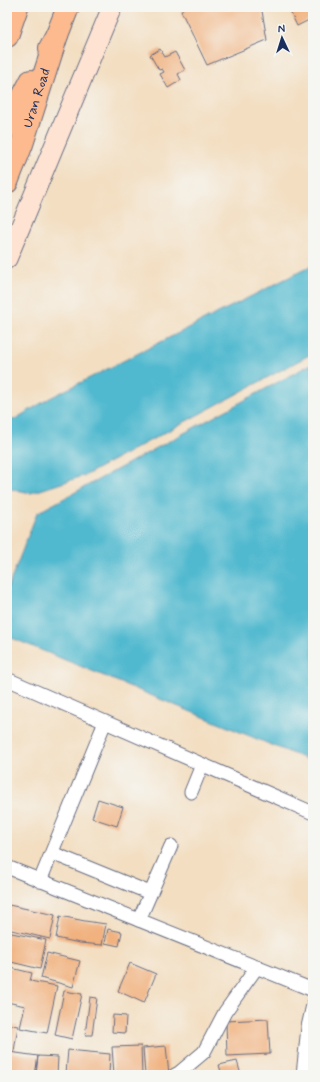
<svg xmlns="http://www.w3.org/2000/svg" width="320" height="1082" font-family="Mynerve,sans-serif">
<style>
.water{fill:#51b9cf;stroke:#367496}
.building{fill:#f1b280}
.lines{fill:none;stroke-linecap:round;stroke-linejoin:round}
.street-casing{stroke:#676c81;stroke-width:15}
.secondary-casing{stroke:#676c81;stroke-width:21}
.highway-casing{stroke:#676c81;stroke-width:24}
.street{stroke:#fff;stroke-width:13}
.secondary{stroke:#fee3d2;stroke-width:19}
.highway{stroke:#fcba8e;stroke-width:22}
.labels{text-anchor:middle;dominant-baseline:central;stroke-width:4;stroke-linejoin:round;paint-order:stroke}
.street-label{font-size:14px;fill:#1b2f5e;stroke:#f6f6f2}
</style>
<rect width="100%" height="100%" fill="#f6f6f2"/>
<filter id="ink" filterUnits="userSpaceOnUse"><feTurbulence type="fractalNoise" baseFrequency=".025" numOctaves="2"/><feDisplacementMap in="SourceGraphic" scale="8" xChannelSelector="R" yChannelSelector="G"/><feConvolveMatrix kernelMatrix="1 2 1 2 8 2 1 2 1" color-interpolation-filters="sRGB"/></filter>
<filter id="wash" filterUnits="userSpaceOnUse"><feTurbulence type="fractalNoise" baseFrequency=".012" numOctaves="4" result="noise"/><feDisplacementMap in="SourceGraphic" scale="16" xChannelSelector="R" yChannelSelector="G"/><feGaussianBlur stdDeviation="0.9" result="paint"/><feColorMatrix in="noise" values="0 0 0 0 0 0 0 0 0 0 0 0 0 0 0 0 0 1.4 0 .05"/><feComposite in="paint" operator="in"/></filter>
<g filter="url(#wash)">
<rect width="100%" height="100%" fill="#f3dec1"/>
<g class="water">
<polygon points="313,265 313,353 86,475 31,493 7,488 7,421 15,419 50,398"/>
<polygon points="313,363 313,762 7,636 7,590 37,513"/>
</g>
<g id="blocks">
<g class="building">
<polygon points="184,7 250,7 262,11 267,40 207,65 181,11"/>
<polygon points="288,7 313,7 313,18 297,26"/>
<polygon points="160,49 165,57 175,52 185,70 178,74 181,80 168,88 160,74 164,72 162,69 159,70 150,55"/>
<polygon points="98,799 123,807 117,826 92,818"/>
<polygon points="9,905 55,915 50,939 7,929 7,913"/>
<polygon points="60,916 85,921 106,924 102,945 80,943 56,938"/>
<polygon points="108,929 122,932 119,946 105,943"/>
<polygon points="7,932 46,940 40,969 7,961"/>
<polygon points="47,953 80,961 73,987 41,978"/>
<polygon points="130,963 156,974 144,1003 118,991"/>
<polygon points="7,967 32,973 30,981 57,986 47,1033 20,1028 25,1006 7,1002"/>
<polygon points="64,991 82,994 72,1039 55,1035"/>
<polygon points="90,997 97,998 92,1035 85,1035"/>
<polygon points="113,1015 126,1016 125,1033 112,1032"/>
<polygon points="268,1019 270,1054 227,1056 226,1021"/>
<polygon points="7,1024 18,1026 14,1051 7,1050"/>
<polygon points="141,1046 142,1075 114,1075 112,1047"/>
<polygon points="166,1046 169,1075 145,1075 143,1048"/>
<polygon points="68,1050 110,1054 109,1075 95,1075 66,1073"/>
<polygon points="9,1052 38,1056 35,1075 7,1075"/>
<polygon points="38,1056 58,1057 57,1075 36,1075"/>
<polygon points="237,1061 241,1075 222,1075 219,1065"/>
</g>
</g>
</g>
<g filter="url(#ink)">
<use href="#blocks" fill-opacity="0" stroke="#676c81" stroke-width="1"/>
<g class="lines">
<g class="street-casing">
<g id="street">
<polyline points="7,679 313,813"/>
<polyline points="191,792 202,765"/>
<polyline points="52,853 150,893"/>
<polyline points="7,867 313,990"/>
<polyline points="40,881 105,722"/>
<polyline points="139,920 171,846"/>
<polyline points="175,1075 179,1073 204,1052 225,1012 257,967"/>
<polyline points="303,1075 308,1027 313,1005"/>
</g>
</g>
<g class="secondary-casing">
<polyline id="secondary" points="7,259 112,7"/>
</g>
<g class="highway-casing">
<g id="highway">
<polyline points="7,36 17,7"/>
<polyline points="50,48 57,35 68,7"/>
<polyline points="7,127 31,81"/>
<path id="s1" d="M7 182 22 144 57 35"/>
</g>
</g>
<use href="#street" class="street"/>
<use href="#secondary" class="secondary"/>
<use href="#highway" class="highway"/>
</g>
</g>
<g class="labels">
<g class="street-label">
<text stroke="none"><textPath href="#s1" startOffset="89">Uran Road</textPath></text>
</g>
</g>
<rect width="320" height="1082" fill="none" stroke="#f6f6f2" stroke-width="24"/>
<g transform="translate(282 38) rotate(356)" stroke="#f6f6f2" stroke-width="3" paint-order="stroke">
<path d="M0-3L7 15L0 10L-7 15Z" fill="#1b2f5e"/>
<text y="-6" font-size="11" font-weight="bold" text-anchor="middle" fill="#1b2f5e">N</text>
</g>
</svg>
